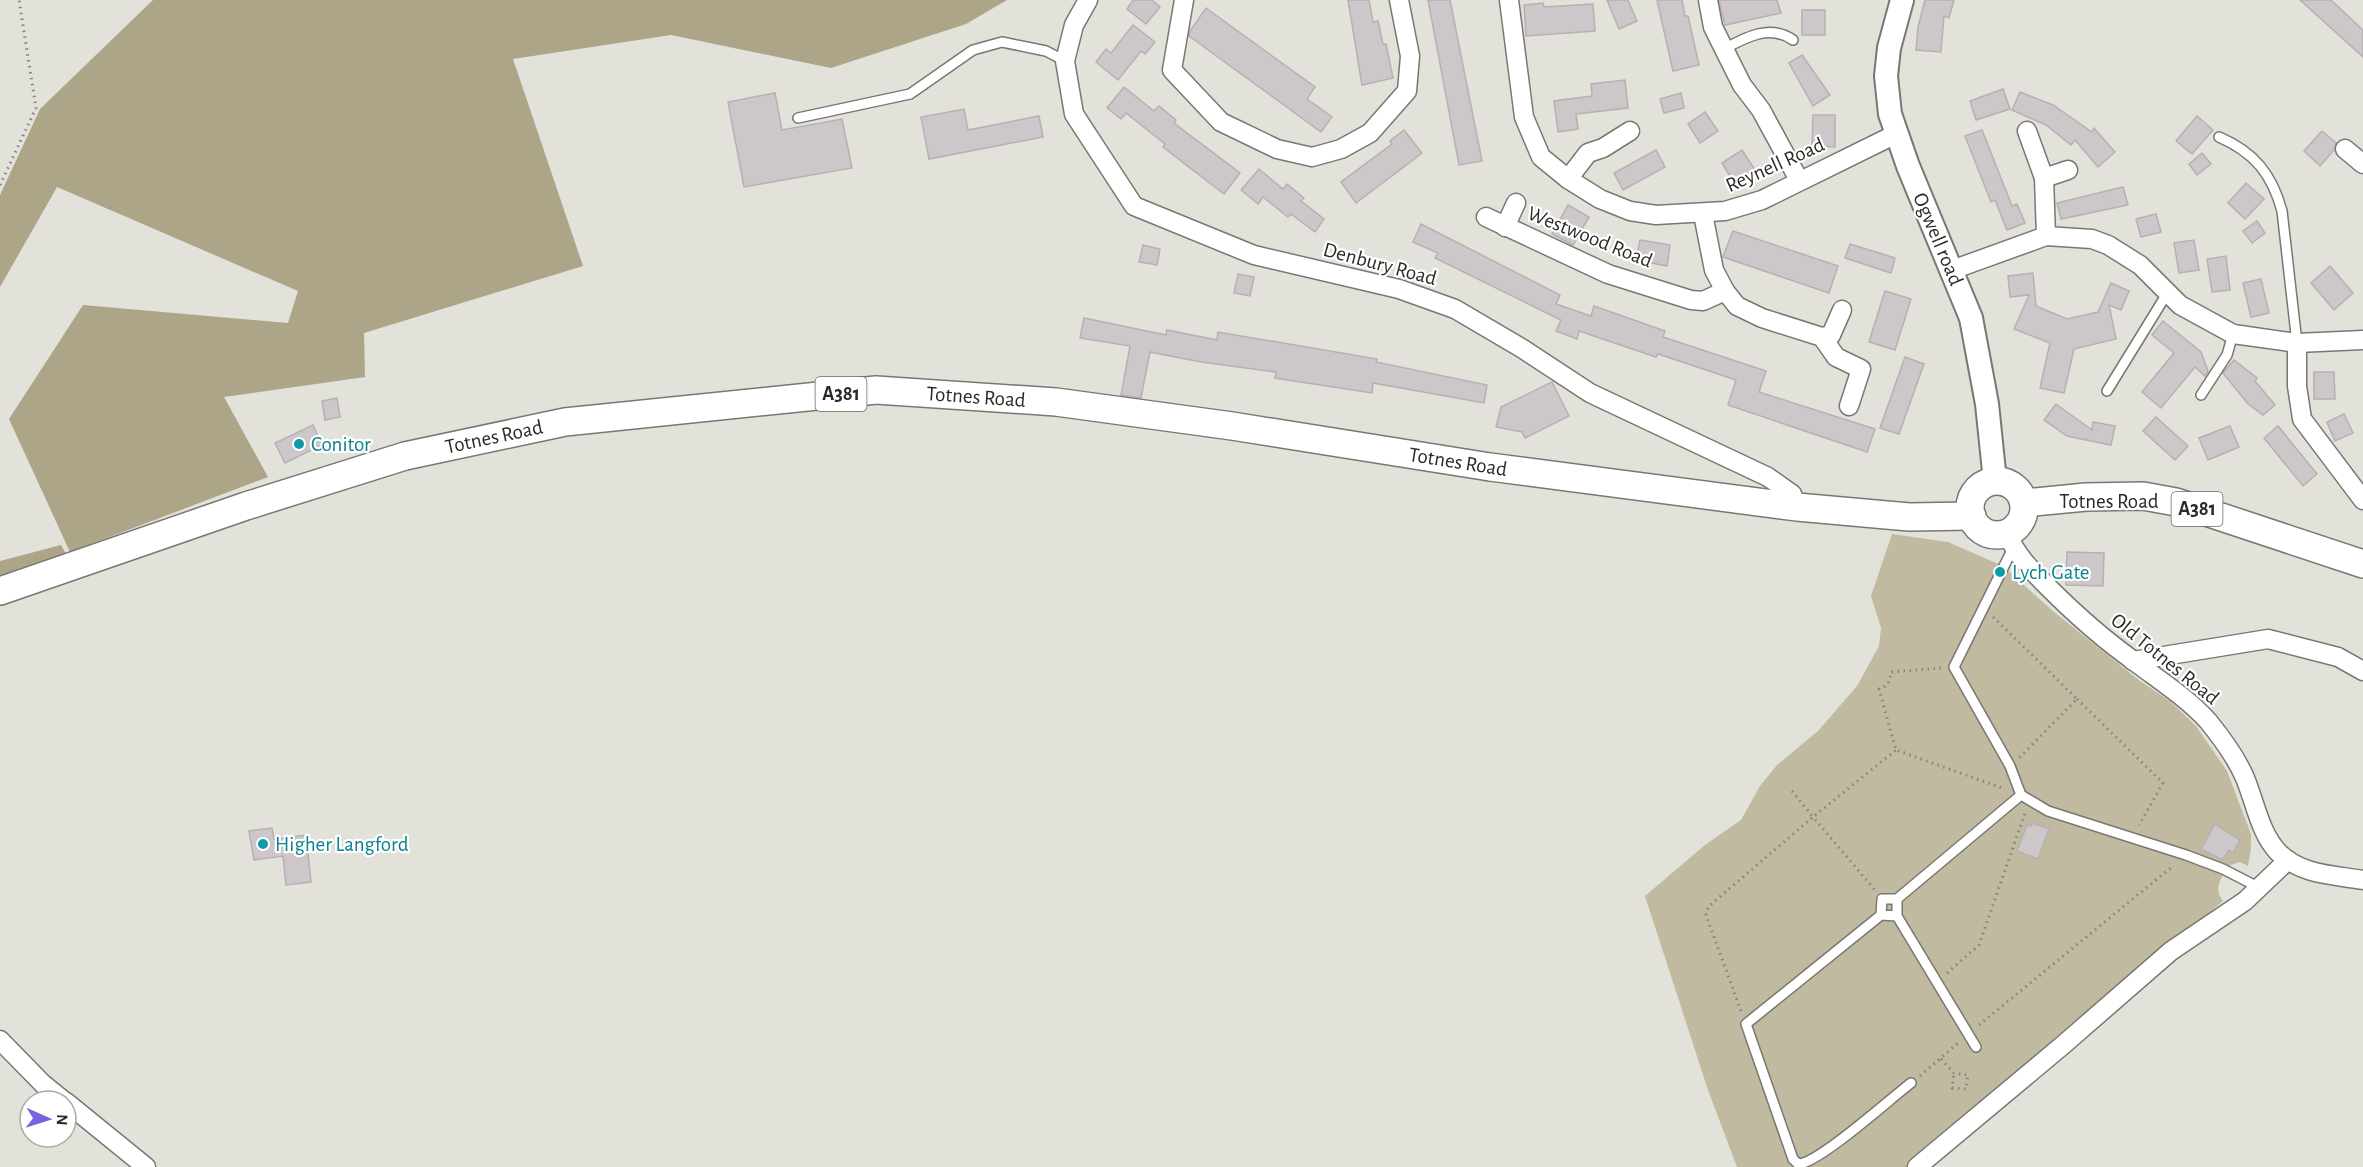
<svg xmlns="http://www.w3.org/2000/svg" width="2363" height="1167" font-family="'Alegreya Sans',sans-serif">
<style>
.green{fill:#c0baa1}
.forest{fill:#aca588}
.building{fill:#cec7ca;stroke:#b7b0b3;stroke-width:1.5}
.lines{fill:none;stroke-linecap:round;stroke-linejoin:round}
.service-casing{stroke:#797771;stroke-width:12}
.minor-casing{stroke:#797771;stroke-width:21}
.tertiary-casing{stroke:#797771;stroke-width:26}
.primary-casing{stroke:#797771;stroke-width:30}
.path{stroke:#85847f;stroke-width:3;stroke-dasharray:1.5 4.5;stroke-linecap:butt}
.service{stroke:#fff;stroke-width:9}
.minor{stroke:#fff;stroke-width:18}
.tertiary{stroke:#fff;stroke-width:22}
.primary{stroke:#fff;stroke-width:27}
.culture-dot{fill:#0f9aa8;stroke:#fff;stroke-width:2}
.labels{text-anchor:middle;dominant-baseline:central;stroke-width:4.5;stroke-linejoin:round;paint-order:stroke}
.shield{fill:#fff;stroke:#6a6a68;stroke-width:1.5}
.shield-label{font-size:20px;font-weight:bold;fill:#2a2a27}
.street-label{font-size:21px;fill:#2a2a27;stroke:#fff}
.culture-label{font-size:21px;fill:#0d838f;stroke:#fff;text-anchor:start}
</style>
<rect width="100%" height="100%" fill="#e2e1da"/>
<path class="green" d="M1892 534 1948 542 2003 566 2054 612 2140 681 2170 701 2196 726 2227 771 2251 834V849L2248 866 2240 862 2228 866C2221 879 2213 888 2223 901L1911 1167H1737L1708 1090 1645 896 1705 845 1741 820 1760 786 1777 765 1818 731 1857 686 1879 646 1881 628 1871 596Z"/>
<g class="forest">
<polygon points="153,0 1007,0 966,24 831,68 671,35 513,59 583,266 364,333 365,377 224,397 268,477 70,552 9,419 83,305 288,323 298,291 57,187 0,287 0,195 40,109"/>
<polygon points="61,545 67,556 0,586 0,561"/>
</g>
<g class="building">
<polygon points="1133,0 1152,0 1160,7 1146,24 1127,9"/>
<polygon points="1348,0 1369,0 1373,22 1378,21 1383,44 1386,44 1393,78 1362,85"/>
<polygon points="1428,0 1450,0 1482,161 1459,165"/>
<polygon points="1607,0 1628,0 1637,21 1619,29"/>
<polygon points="1657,0 1682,0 1685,16 1688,16 1699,65 1673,71"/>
<polygon points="1719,0 1777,0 1781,13 1725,25"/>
<polygon points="1925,0 1954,0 1949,18 1944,16 1941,52 1916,50 1918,27"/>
<polygon points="2300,0 2331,0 2363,30 2363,57"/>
<polygon points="1543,3 1544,7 1593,4 1595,31 1526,36 1524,5"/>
<polygon points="1206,8 1315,87 1307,99 1332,117 1321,132 1189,36 1190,31"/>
<rect x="1802" y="10" width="23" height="25"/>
<polygon points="1133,25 1155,42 1145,54 1141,51 1118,80 1096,62 1106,49 1111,53"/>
<polygon points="1802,55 1830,95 1813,106 1789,63"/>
<polygon points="1625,80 1628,108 1576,114 1578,129 1558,132 1554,101 1592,96 1591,84"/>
<polygon points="1124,87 1154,111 1159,106 1176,120 1174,123 1240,173 1224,194 1163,147 1165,144 1126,113 1121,119 1107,108"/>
<polygon points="2003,89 2010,109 1976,120 1970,101"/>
<polygon points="2020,92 2053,105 2092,132 2094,128 2115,152 2098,167 2075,140 2071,145 2046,125 2012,110"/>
<polygon points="775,93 782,130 842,119 852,168 744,187 728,102"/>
<polygon points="1681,93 1684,108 1664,113 1660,99"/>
<polygon points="964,109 968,130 1039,116 1043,137 929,159 921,117"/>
<polygon points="1705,112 1718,131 1700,143 1688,124"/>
<polygon points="1813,115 1835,115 1835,147 1812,146"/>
<polygon points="2197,116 2213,130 2192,154 2176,141"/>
<polygon points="1404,130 1422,153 1356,203 1341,182 1392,144 1390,141"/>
<polygon points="1982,130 2012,206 2017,204 2025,223 2007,230 1995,200 1991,202 1965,136"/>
<polygon points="2322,131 2336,143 2334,150 2320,166 2304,151"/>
<polygon points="1656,150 1665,167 1623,190 1614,173"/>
<polygon points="1742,150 1757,173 1736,186 1722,163"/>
<polygon points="2202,153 2211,164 2197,175 2189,164"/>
<polygon points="1259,169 1283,189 1287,184 1304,198 1301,201 1324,219 1315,232 1291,214 1288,217 1263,197 1258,204 1241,190"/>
<polygon points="2246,183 2264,199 2245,219 2228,203"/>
<polygon points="2123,187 2128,205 2061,219 2057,203"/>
<polygon points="1568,205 1589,217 1573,245 1552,234"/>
<polygon points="2156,214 2161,232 2141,237 2136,219"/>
<polygon points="2257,221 2265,233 2252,243 2243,231"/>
<polygon points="1421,224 1560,295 1556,304 1591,316 1594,306 1665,331 1663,337 1766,371 1759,392 1875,429 1867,452 1728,405 1736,380 1658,354 1656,357 1579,331 1577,339 1556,331 1561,320 1435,258 1438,253 1413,242"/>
<polygon points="1733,231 1838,266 1829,293 1723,257"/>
<polygon points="1640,240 1670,245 1667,266 1636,260"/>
<polygon points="2194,240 2199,270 2179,273 2174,243"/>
<polygon points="1850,244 1895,258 1891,273 1845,258"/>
<polygon points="1143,245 1160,249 1157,265 1139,262"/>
<polygon points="2226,256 2230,290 2212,292 2207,259"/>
<polygon points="2330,266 2353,293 2334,310 2311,283"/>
<polygon points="2033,273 2036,306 2067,319 2098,312 2111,283 2129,291 2121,310 2109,305 2116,339 2074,349 2064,393 2040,388 2050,343 2014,329 2029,295 2010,297 2008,276"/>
<polygon points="1238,274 1254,277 1250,296 1234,293"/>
<polygon points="2261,279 2269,313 2251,317 2243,283"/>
<polygon points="1885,291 1911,299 1895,350 1869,342"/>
<polygon points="1084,318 1166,335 1167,330 1217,340 1218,332 1377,359 1376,362 1487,385 1484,403 1373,383 1372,393 1275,378 1276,372 1201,362 1150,352 1141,398 1121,395 1130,346 1080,338"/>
<polygon points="2163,321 2201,352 2208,371 2205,376 2195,367 2161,408 2142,392 2174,353 2152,335"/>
<polygon points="1905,357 1924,364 1899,434 1880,428"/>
<polygon points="2234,360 2257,378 2255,381 2275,405 2263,415 2248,404 2223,373"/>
<polygon points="2314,372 2334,372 2335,399 2314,399"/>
<polygon points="1552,382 1569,416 1525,438 1522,432 1496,427 1501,407"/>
<polygon points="337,398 340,417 325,420 322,401"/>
<polygon points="2056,404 2092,430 2093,422 2115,426 2111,445 2067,436 2044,420"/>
<polygon points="2344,414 2353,433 2335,441 2327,422"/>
<polygon points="2156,417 2188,446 2175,460 2143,431"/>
<polygon points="313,425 322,445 285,463 275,443"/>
<polygon points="2230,426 2239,447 2208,460 2199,438"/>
<polygon points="2278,426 2317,474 2303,486 2264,438"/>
<polygon points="2067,552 2104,553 2103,586 2066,585"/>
<polygon points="2032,823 2049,829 2038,859 2017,851 2027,825 2031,826"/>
<polygon points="2215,824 2240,840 2233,853 2229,850 2222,860 2201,849"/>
<polygon points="272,828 274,839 306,835 311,882 286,885 283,856 254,860 249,831"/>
</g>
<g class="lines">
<g class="service-casing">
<g id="service">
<path d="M1724 49C1746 37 1770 24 1793 40"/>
<polyline points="798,118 910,94 973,50 1002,42 1046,51 1065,61"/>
<path d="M2219 137C2254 152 2272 174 2282 211L2297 343"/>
<polyline points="2107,391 2168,292"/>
<polyline points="2201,395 2227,355 2233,334"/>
<polyline points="2013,548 1954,667 2010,766 2021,795"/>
<polyline points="1897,899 1897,916 1881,915 1882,899 1897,899 2021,795 2048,811 2186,855 2223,869 2260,888"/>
<path d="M1881 915 1746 1024 1793 1159 1798 1164C1818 1164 1891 1098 1911 1083"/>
<polyline points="1897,916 1976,1047"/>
</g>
</g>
<g class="minor-casing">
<g id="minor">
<polyline points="1088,0 1074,25 1065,61 1074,114 1134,206 1254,255 1399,289 1455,309 1523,349 1590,393 1768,477 1792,494 1797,507"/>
<polyline points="1184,0 1172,70 1221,122 1277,149 1312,157 1341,149 1370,133 1407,91 1410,56 1399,0"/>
<polyline points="1509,0 1524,117 1541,157 1568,179 1600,199 1630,211 1656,215 1725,211 1762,200 1896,134"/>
<polyline points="1708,0 1713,27 1742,85 1761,110 1799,180"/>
<polyline points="2027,131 2044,178 2046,236"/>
<polyline points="2345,149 2363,164"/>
<polyline points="2044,178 2068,170"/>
<polyline points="1568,179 1588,153 1603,148 1630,131"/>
<polyline points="1486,217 1608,274 1691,300 1703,301 1725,291 1714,270 1703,214"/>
<polyline points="1505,227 1516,203"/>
<polyline points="1952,270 2046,236 2092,239 2108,245 2140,265 2180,305 2233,334 2297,343 2363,340"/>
<polyline points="1725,291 1737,306 1762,318 1822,337 1836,357 1861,369 1849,406"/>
<polyline points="1822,337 1831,335 1842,310"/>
<polyline points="2297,343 2297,386 2302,419 2363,500"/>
<path d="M2007 533C2015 554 2032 571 2048 587 2075 614 2103 639 2134 661 2159 680 2186 697 2208 721 2221 737 2237 759 2245 778 2255 802 2260 833 2278 852 2300 875 2334 875 2363 880"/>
<polyline points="2133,661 2268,639 2338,657 2363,671"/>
<polyline points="0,1040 43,1084 64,1101"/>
<polyline points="66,1102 146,1167"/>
<polyline points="1917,1167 2063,1045 2171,951 2245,901 2288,860"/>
</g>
</g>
<g class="tertiary-casing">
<polyline id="tertiary" points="1902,0 1889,48 1886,76 1890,114 1908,166 1971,318 1987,404 1995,481"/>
</g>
<g class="primary-casing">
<g id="primary">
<circle cx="1997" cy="508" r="27"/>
<polyline points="2024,503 2086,497 2143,496 2176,502 2363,564"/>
<polyline points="0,591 246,506 405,456 565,422 876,390 1056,402 1232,426 1490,467 1797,507 1909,517 1972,516"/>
</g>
</g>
<g class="path">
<polyline points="0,185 36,108 19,0"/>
<polyline points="1993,617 2077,699 2019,758"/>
<path d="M1941 668 1891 672C1890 680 1889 686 1879 689L1896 750 2005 789"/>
<polyline points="2077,699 2163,783 2139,825"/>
<polyline points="1792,791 1813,817 1896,750"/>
<polyline points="1947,973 1979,945 2025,813"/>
<polyline points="1741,1011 1706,915 1708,907 1813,817 1875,890"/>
<polyline points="1979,1025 2173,866"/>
<polyline points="1941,1059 1954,1073 1968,1075 1966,1089 1952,1088 1954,1073"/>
<polyline points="1920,1076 1958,1043"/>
</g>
<use href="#service" class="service"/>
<use href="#minor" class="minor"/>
<use href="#tertiary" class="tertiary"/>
<use href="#primary" class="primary"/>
</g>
<g class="culture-dot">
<circle cx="299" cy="444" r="6"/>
<circle cx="2000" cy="572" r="6"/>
<circle cx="263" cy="844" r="6"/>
</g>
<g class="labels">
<g class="shield">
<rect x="815.5" y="377" width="51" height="34" rx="4.5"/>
<rect x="2171.5" y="492" width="51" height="34" rx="4.5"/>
</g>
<g class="shield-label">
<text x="841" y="394">A381</text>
<text x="2197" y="509">A381</text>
</g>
<g class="street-label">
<text transform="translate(1775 165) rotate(-24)">Reynell Road</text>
<text transform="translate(1590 237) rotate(22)">Westwood Road</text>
<text transform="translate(1938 239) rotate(67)">Ogwell road</text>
<text transform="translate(1380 264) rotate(15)">Denbury Road</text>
<text transform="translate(976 397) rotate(4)">Totnes Road</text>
<text transform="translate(494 437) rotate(-12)">Totnes Road</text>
<text transform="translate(1458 462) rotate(9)">Totnes Road</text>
<text x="2109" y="501">Totnes Road</text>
<text transform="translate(2165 659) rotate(39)">Old Totnes Road</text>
</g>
<g class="culture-label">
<text x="311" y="444">Conitor</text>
<text x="2012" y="572">Lych Gate</text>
<text x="275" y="844">Higher Langford</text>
</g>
</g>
<g transform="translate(48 1119) rotate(93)"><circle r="28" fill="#ffffff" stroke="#aaaaa9" stroke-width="1.5"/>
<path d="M0-4.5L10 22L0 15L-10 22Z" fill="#7962dd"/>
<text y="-9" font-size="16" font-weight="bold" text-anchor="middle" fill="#2a2a27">N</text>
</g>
</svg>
